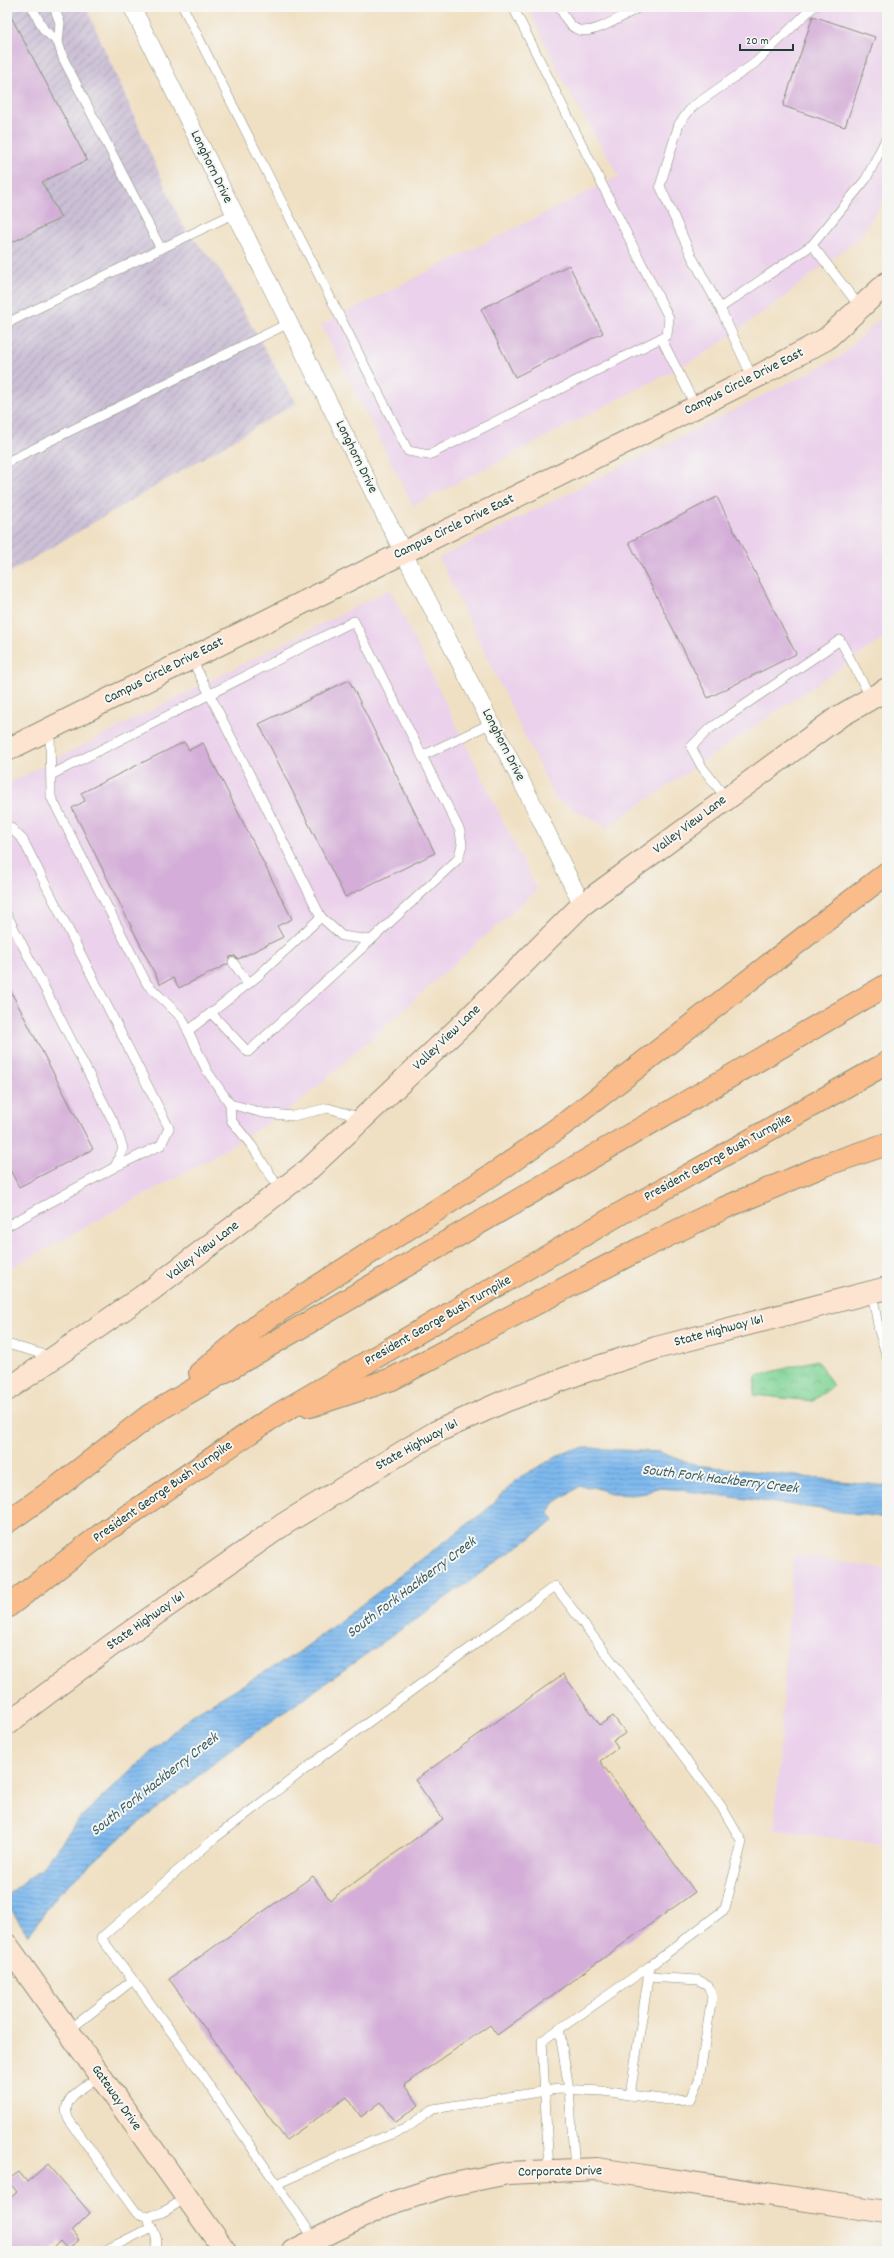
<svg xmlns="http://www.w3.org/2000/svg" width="894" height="2258" font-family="Dekko,sans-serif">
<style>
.built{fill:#ebd1eb}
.industrial{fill:url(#industrial-furrows)}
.park{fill:url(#park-crowns);stroke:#508865}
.water{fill:url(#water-rules);stroke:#4e7b92}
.building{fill:#d4aed8}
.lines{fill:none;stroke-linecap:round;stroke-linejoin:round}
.lane-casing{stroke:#888e7c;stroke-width:10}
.street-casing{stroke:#888e7c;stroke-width:18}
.secondary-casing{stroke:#888e7c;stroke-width:24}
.highway-casing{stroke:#888e7c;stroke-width:24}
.lane{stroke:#fff;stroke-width:9}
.street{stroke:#fff;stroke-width:17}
.secondary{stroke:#fde4d0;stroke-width:22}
.highway{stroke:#f9bc8a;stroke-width:22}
.labels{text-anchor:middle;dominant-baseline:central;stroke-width:4;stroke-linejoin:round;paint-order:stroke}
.street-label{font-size:14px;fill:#1f3d34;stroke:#f6f6f2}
.water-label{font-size:15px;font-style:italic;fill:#375c63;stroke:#f6f6f2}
</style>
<defs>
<pattern id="industrial-furrows" width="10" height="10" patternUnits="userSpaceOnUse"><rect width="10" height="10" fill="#cbbfd5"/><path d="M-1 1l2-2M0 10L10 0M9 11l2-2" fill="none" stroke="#a49cae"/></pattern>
<pattern id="park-crowns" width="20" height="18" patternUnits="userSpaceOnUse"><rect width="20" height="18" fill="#80d496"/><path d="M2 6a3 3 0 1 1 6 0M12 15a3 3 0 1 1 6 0" fill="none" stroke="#68ad7b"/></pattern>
<pattern id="water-rules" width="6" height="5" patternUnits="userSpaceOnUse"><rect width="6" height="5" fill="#7eb9ef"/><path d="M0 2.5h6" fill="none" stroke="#6798c2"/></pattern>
</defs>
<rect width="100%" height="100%" fill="#f6f6f2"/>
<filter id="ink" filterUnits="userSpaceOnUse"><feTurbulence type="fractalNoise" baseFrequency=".025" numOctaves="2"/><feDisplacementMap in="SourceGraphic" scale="8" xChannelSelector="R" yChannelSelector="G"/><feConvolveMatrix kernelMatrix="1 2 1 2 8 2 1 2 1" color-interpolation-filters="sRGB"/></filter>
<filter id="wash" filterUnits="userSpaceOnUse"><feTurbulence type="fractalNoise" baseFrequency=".012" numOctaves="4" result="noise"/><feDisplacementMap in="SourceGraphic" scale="16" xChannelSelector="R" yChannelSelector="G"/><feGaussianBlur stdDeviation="0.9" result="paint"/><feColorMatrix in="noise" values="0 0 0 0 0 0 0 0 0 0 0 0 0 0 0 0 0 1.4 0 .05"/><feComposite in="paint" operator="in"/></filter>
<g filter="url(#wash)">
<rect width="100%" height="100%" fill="#f0e0c3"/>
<g class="built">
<polygon points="528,7 887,7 887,195 860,237 780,300 705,354 413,506 321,325 619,176 561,77"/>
<polygon points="887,311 887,636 607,827 555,799 439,558 840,357"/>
<polygon points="390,589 537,890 299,1103 213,1157 7,1270 7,784"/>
<polygon points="793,1555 887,1569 887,1845 774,1830"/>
</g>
<polygon class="industrial" points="7,7 86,7 182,225 218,267 296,403 7,574"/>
<polygon class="park" points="817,1360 833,1386 813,1401 754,1395 756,1376"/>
<polygon class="water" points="588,1448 659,1452 694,1465 887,1486 887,1518 673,1489 656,1488 646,1493 632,1495 614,1494 593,1487 580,1486 554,1503 548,1513 554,1521 228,1752 121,1837 58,1894 28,1935 7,1903 7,1895 41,1869 81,1817 190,1716 299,1652 484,1512 520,1477 569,1450"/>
<g id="blocks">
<g class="building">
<polygon points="7,9 87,160 42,182 61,218 7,245"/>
<polygon points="813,16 875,37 845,127 783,106"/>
<polygon points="569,265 603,333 515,377 481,309"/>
<polygon points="717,497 796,654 708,698 629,542"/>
<polygon points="349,680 435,853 345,897 259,724"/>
<polygon points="184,742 189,750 203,743 292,919 277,926 283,937 238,959 235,956 230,957 228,964 179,988 173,978 160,984 72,808 85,801 81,793"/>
<polygon points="7,984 93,1149 19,1187 7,1164"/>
<polygon points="563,1674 600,1725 613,1716 626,1733 613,1741 618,1748 600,1761 695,1892 497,2035 490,2025 404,2085 419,2105 396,2122 381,2102 361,2117 347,2097 286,2140 169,1979 313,1876 330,1900 443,1819 415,1780"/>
<polygon points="48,2164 90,2213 72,2231 79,2240 68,2250 60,2241 50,2251 7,2251 7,2201 17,2192 7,2180 19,2172 27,2182"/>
</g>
</g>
</g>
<g filter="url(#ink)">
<use href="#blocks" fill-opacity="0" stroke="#888e7c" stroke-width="1"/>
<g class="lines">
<g class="lane-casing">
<g id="lane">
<polyline points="32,7 44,30 58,42"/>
<polyline points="54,7 60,23 58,42 63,58 161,249"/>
<polyline points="183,7 408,451 429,455 667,335 669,318 513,7"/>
<path d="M560 7C564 16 569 27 579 30 595 35 625 14 640 7"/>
<polyline points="812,245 860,307"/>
<polyline points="720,308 692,257 660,186 679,124 692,107 755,63 813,7"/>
<polyline points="7,323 235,213"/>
<polyline points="661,338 696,407"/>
<polyline points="753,379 720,308 812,245 866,179 887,137"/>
<polyline points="7,462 289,323"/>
<polyline points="50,730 51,797 147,984 182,1018 207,1071 230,1104 231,1120 252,1146 280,1190"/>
<polyline points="422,756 492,723"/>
<polyline points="51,775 354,621 460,831 462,845 458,859 371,940 342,936 321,917 210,695 191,658"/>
<polyline points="726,798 702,767 691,747 708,730 840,640 871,698"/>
<polyline points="7,827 10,827 23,840 169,1128 161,1145 115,1167"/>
<polyline points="7,915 115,1125 123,1148 115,1167 7,1226"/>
<polyline points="233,962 248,984"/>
<polyline points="211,1013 248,1052 371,940"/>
<polyline points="188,1031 258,976 321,917"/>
<polyline points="230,1104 263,1113 293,1116 328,1108 362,1118"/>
<polyline points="872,1292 879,1331 887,1357"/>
<polyline points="7,1344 53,1357"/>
<polyline points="133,1980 101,1938 215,1838 329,1751 555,1586 721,1806 742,1842 725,1909 650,1966 630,2095 603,2091 558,2089 433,2109 405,2129 370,2142 277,2184"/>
<polyline points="559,2028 569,2089 575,2170"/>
<polyline points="68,2031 133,1980 189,2056 315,2240"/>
<path d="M100 2076C85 2087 58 2098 69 2120L136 2212C153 2223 172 2207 186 2197"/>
<polyline points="630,2095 669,2100 691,2099 699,2080 712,1997 708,1985 698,1980 648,1977"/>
<polyline points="549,2171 542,2041 650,1966"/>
<path d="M149 2221C154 2232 160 2240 155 2251"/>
<polyline points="104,2251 152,2227"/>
<polyline points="884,2251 887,2246"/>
</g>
</g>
<g class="street-casing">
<polyline id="street" points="132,7 403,552 537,812 582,905"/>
</g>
<g class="secondary-casing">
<g id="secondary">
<polyline points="7,750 762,374 826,339 887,283"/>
<polyline points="7,1390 150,1291 309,1169 464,1023 582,905 837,718 887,689"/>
<polyline points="7,1724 109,1647 284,1524 436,1432 505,1401 580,1373 656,1348 887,1288"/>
<polyline points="7,1945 225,2251"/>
<polyline points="293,2251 386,2205 444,2186 508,2173 597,2169 887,2212"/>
</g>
</g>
<g class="highway-casing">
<g id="highway">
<polyline points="200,1373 262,1322 501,1169 568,1121 887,873"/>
<polyline points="310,1406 392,1379 638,1250 724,1208 825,1165 887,1144"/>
<polyline points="7,1522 60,1485 150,1415 887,985"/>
<polyline points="7,1607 107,1530 267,1421 616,1216 887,1063"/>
</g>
</g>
<use href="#lane" class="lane"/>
<use href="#street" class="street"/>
<use href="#secondary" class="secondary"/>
<use href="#highway" class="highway"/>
</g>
</g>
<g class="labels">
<g class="street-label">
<text transform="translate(211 167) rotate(64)">Longhorn Drive</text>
<text transform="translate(744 382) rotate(-27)">Campus Circle Drive East</text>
<text transform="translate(356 457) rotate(64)">Longhorn Drive</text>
<text transform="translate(454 527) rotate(-26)">Campus Circle Drive East</text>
<text transform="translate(164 671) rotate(-27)">Campus Circle Drive East</text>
<text transform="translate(503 745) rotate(63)">Longhorn Drive</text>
<text transform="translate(690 825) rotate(-37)">Valley View Lane</text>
<text transform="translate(447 1038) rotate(-44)">Valley View Lane</text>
<text transform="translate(718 1158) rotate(-29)">President George Bush Turnpike</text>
<text transform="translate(203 1251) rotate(-38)">Valley View Lane</text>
<text transform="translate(438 1321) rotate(-30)">President George Bush Turnpike</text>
<text transform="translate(719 1331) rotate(-15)">State Highway 161</text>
<text transform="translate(417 1445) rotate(-29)">State Highway 161</text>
<text transform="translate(163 1492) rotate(-35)">President George Bush Turnpike</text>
<text transform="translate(146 1621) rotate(-35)">State Highway 161</text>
<text transform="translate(116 2098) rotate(55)">Gateway Drive</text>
<text transform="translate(560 2172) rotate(-1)">Corporate Drive</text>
</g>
<g class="water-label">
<text transform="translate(720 1480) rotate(7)">South Fork Hackberry Creek</text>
<text transform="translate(412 1588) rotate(-37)">South Fork Hackberry Creek</text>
<text transform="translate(155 1785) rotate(-38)">South Fork Hackberry Creek</text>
</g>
</g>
<rect width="894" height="2258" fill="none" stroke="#f6f6f2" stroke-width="24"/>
<path d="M740 44v6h53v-6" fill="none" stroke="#1f3d34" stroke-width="2"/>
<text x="746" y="44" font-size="12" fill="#1f3d34" stroke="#f6f6f2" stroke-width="3" paint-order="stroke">20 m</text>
</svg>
